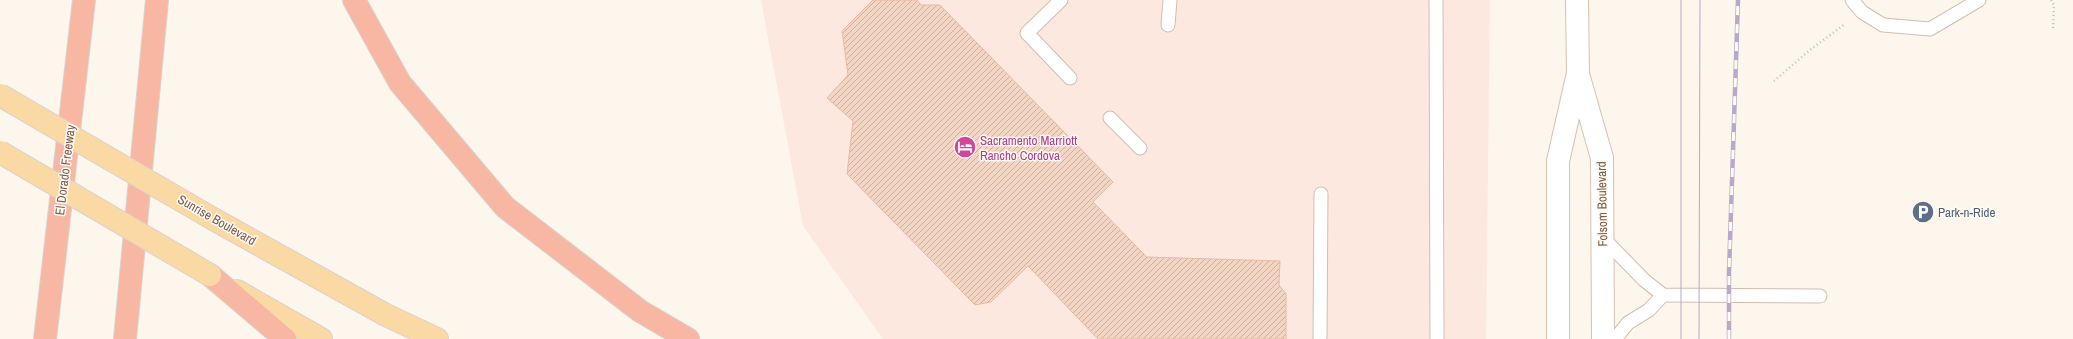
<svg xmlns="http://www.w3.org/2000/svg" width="2073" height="339" font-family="'Archivo Narrow',sans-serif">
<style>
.commercial{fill:#fde8e0}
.building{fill:url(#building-hatch);stroke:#e6bba3}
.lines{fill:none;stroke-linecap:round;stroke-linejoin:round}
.service-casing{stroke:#d1beb0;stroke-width:15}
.secondary-casing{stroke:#d6c0b0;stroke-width:24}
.primary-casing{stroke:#dad1cd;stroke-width:24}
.motorway-casing{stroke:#dad1cd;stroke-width:24}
.path{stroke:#d9b8a5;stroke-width:2.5;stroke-dasharray:1 3;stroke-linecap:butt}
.service{stroke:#fff;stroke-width:13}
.secondary{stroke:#fff;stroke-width:22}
.primary{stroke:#fbd9a5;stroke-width:22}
.motorway{stroke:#f7b7a3;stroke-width:22}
.tram{stroke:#b9a8c9;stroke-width:1}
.rail-casing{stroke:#b9a8c9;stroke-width:4.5}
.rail{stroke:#fffaf3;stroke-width:3;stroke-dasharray:9;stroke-linecap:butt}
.primary-bridge-casing{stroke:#dad1cd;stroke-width:24;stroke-linecap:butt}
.primary-bridge{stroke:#fbd9a5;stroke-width:22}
.labels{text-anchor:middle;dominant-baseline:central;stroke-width:3;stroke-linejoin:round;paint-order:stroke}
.hotel-label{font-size:13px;fill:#b23c85;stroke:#fffaf3;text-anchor:start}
.street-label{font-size:13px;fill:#7a5c4d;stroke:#fffaf3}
.service-label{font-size:13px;fill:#4e5e75;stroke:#fffaf3;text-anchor:start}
</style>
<defs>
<pattern id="building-hatch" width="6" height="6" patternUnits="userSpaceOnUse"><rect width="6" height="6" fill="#f3d5c3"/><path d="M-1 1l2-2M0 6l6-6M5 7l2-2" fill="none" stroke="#cab0a1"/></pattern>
</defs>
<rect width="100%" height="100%" fill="#fdf6ec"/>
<polygon class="commercial" points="761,0 1490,0 1486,339 883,339 803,226"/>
<polygon class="building" points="873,0 917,0 921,5 940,5 1113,182 1093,202 1147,257 1280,261 1279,285 1286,294 1286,339 1098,339 1028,266 991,302 975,305 847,174 853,121 827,98 848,75 842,31"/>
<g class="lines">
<g class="service-casing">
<g id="service">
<polyline points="1061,0 1027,33 1070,78"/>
<polyline points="1436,0 1437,339"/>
<polyline points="1852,0 1862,12 1883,25 1930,29 1979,0"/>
<polyline points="1168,25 1170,0"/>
<polyline points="1110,118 1140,148"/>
<polyline points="1603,238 1644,280 1663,295 1820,296"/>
<polyline points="1320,339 1321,194"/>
<polyline points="1615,339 1628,323 1649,310 1663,295"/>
</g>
</g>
<g class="secondary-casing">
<g id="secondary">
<polyline points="1578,74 1602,158 1603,339"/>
<polyline points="1558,339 1558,161 1578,73 1577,0"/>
</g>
</g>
<g class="primary-casing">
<g id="primary">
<polyline points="215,220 386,315 437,339"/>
<polyline points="237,291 321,339"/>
</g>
</g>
<g class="motorway-casing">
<g id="motorway">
<polyline points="354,0 400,83 505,207 640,311 688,339"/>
<polyline points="210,275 285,339"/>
<polyline points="45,339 84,0"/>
<polyline points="125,339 157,0"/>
</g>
</g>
<g class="path">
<polyline points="2051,0 2054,5 2053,31"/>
<polyline points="1774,81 1810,50 1845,24"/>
</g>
<use href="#service" class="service"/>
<use href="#secondary" class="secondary"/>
<use href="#primary" class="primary"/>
<use href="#motorway" class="motorway"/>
<g class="tram">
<polyline points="1681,0 1681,339"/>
<polyline points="1699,339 1700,0"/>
</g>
<g class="rail-casing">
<polyline id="rail" points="1729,339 1729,272 1738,0"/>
</g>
<use href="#rail" class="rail"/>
<g class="primary-bridge-casing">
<g id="primary-bridge">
<polyline points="0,95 215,220"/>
<polyline points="0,152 210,275"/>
</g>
</g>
<use href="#primary-bridge" class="primary-bridge"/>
</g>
<defs>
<g id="hotel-disc" transform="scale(1.15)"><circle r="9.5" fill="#d1479c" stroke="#fffaf3"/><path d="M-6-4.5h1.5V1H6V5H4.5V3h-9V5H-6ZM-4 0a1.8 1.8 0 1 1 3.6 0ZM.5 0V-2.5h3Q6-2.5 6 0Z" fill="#fff"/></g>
<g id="parking-disc" transform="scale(1.15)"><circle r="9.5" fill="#5c6f8a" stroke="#fffaf3"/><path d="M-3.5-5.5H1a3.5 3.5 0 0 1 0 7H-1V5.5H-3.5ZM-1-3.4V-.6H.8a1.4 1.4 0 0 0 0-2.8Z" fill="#fff"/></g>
</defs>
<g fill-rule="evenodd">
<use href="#hotel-disc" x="965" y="147"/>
<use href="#parking-disc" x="1923" y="212"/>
</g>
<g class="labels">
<g class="hotel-label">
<text x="980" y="140">Sacramento Marriott<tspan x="980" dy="15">Rancho Cordova</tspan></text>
</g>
<g class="street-label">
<text transform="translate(65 170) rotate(-83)">El Dorado Freeway</text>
<text transform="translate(1602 204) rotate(-91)">Folsom Boulevard</text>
<text transform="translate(217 220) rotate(30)">Sunrise Boulevard</text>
</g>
<g class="service-label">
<text x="1938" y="212">Park-n-Ride</text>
</g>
</g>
</svg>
